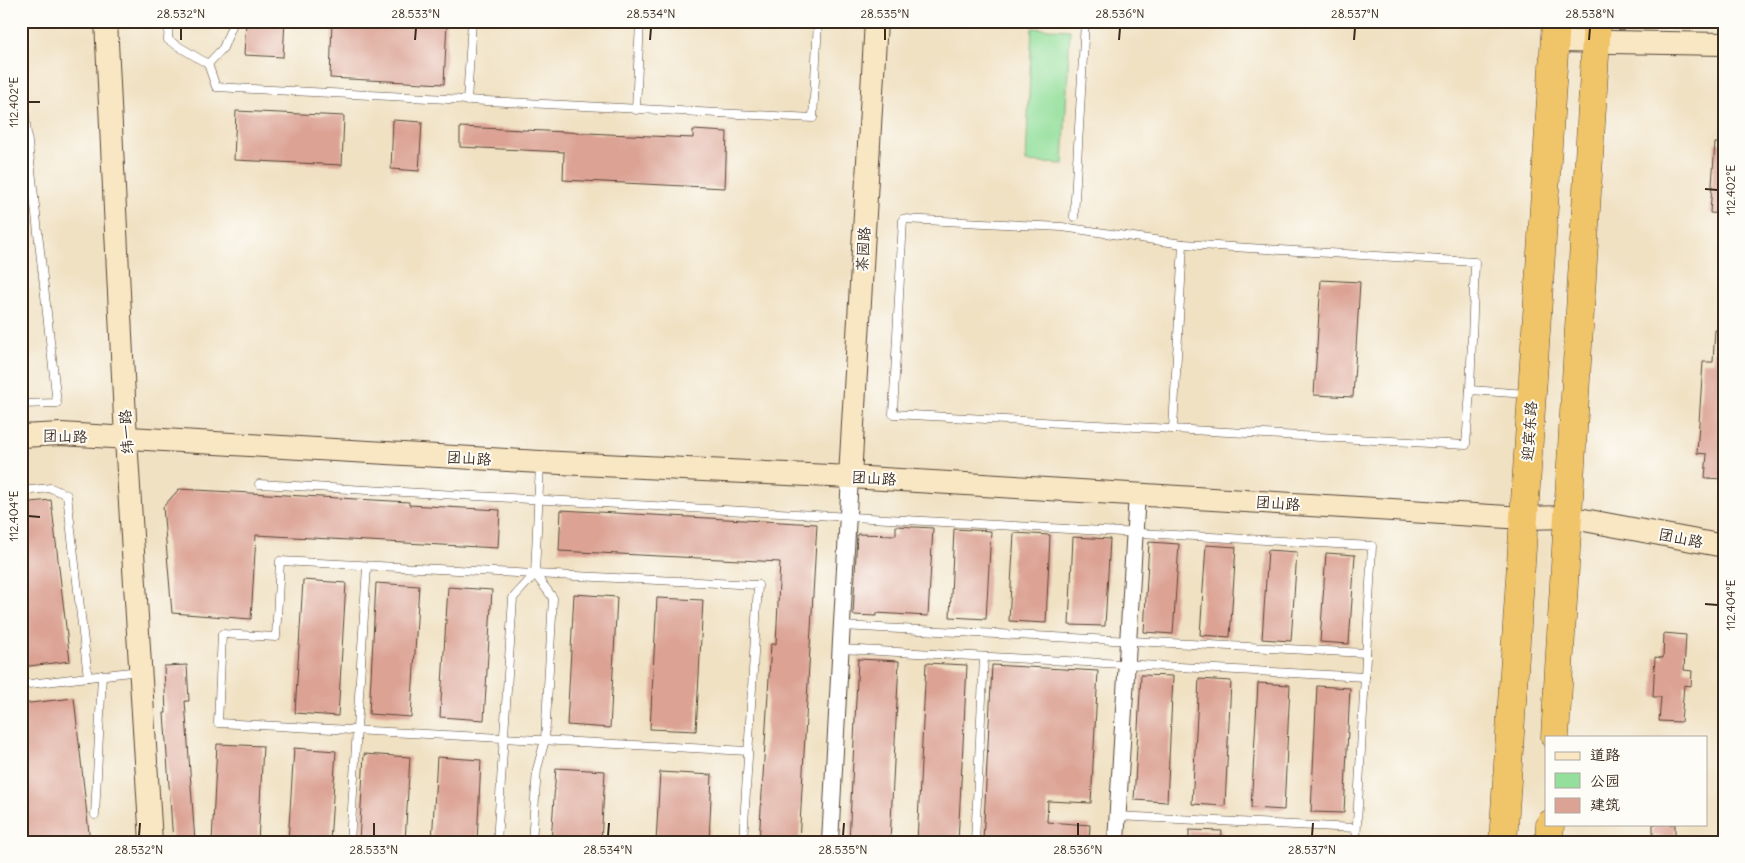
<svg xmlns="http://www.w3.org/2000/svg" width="1745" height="863" font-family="Delius,'LXGW WenKai TC',sans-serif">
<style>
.green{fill:#93df9b;stroke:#67845c}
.building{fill:#dca394}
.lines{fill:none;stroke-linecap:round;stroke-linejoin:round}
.lane-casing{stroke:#564537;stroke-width:9}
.street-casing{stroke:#564537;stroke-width:18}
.secondary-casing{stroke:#564537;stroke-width:24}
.highway-casing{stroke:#564537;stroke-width:29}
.lane{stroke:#fff;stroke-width:8}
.street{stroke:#fff;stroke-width:16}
.secondary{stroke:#f9e7c3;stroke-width:22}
.highway{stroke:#f0c469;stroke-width:28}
.ticks{fill:none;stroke:#3b2a1e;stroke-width:2}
.labels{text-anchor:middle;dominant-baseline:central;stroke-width:4;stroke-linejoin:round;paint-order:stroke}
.street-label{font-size:15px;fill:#3b2a1e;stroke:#fdfcf7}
.neatline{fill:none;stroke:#3b2a1e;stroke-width:2}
.ticks-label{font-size:12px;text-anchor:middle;fill:#3b2a1e}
</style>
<rect width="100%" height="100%" fill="#fdfcf7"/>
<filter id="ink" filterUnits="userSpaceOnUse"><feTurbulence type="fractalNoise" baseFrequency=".02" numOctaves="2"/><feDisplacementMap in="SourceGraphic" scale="10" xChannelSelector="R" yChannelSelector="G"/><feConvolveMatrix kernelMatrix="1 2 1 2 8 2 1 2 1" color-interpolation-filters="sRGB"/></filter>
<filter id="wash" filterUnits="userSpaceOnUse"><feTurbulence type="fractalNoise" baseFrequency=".0096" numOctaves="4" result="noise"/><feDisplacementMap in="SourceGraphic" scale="20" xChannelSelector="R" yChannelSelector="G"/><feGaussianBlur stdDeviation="1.12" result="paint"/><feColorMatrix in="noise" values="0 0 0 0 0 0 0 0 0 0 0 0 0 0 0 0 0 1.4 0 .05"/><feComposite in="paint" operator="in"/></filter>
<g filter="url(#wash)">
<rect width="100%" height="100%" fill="#f0e1c3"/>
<polygon class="green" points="1032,28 1070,30 1063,164 1026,162"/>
<g id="blocks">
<g class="building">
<polygon points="246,21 285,21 283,57 244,55"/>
<polygon points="332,21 447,21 444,84 330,78"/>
<polygon points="236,111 344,116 342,165 234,160"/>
<polygon points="393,120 422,122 419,171 391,169"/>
<polygon points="460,127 693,138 693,130 727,132 725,188 563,180 564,152 460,147"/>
<polygon points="1715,143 1724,143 1724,214 1710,213"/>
<polygon points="1321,280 1360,282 1353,397 1314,395"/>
<polygon points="1715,330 1724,330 1724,402 1722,432 1724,432 1724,479 1705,478 1707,454 1697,453 1703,362 1713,362"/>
<polygon points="179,489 409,502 409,505 500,510 498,548 256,535 251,619 172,613 163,507"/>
<polygon points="51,500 70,661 21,667 21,503"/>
<polygon points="561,510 817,524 799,842 759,842 771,644 776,644 780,562 559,551"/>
<polygon points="896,526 933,528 928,616 876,613 876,616 853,615 857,534 896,535"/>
<polygon points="954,529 991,531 986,619 950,617"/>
<polygon points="1014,533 1050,535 1046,623 1009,621"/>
<polygon points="1073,537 1110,539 1105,626 1069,625"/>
<polygon points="1149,542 1179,544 1173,634 1144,632"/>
<polygon points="1206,545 1236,547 1230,637 1200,635"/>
<polygon points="1268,550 1297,552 1291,641 1262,639"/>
<polygon points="1326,553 1355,555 1349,644 1320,642"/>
<polygon points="303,580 346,583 338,716 295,713"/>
<polygon points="376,583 419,586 411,717 369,714"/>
<polygon points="448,587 492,590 484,720 440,717"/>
<polygon points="574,594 617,597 610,728 567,725"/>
<polygon points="657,598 703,600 696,731 650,729"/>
<polygon points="1664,633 1686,635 1684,670 1692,671 1691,686 1684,685 1681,722 1659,721 1661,697 1653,697 1655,657 1663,658"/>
<polygon points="858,659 899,661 890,842 849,842"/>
<polygon points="926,663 967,665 958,842 917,842"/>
<polygon points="187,665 189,701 185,701 195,842 173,842 164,713 166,713 164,666"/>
<polygon points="992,665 1098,671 1091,803 1048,801 1047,822 1090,825 1089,842 983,842"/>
<polygon points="1141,675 1173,676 1167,802 1134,800"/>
<polygon points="1199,679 1231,681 1225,806 1192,804"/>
<polygon points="1258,683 1290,685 1284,810 1251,808"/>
<polygon points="1317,686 1350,688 1344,813 1311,812"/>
<polygon points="74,698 90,842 21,842 21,704"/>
<polygon points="217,744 263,746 258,842 212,842"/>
<polygon points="294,748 336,751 330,842 288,842"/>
<polygon points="364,754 410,757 405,842 359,842"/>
<polygon points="437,757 481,760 477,842 432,842"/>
<polygon points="556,768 605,771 601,842 551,842"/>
<polygon points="660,772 712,775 709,842 656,842"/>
<polygon points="1653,824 1675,824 1675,837 1653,836"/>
<polygon points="1189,830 1222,831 1221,842 1189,842"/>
</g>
</g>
</g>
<g filter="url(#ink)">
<use href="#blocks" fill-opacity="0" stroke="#564537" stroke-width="1"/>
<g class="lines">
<g class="lane-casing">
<g id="lane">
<polyline points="169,21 168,40 208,64 223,48 234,21"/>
<polyline points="208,64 216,87 813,118 818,21"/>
<polyline points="21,80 57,403 21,404"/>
<polyline points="467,101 472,21"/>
<polyline points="636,110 640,21"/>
<polyline points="1074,217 1085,21"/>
<polyline points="1183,244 1475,262 1470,390"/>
<polyline points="1173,429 1183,244 1062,227 903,219 893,414 1466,445 1470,390 1527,394"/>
<polyline points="540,464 535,574 758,585 743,842"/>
<polyline points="259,484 1372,546 1356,842"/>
<polyline points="21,491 51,488 67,495 88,677"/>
<polyline points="535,574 280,561 276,637 222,634 218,723 748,751"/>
<polyline points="842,626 1366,653"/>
<polyline points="841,649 1365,677"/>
<polyline points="21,685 139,671"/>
<polyline points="95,815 102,675"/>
<polyline points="1117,816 1356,828"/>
<polyline points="350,842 367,566"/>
<polyline points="497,842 513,598 535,574"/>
<polyline points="532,842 537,769 545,740 553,598 535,574"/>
<polyline points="975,842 984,657"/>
</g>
</g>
<g class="street-casing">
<g id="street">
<polyline points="830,842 850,477"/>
<polyline points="1116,842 1137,494"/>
</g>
</g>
<g class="secondary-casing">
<g id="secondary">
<polyline points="106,21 126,439 151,842"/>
<polyline points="1555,41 1724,44"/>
<polyline points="21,436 61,434 540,462 850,477 1524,518 1568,517 1724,546"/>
<polyline points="850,477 876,21"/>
</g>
</g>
<g class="highway-casing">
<g id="highway">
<polyline points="1555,737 1597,21"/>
<polyline points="1503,842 1556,21"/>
<polyline points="1549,842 1550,824"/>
</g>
</g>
<use href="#lane" class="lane"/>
<use href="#street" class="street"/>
<use href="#secondary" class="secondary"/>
<use href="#highway" class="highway"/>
</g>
</g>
<path class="ticks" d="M181 40V28M415 40 416 28M650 40 651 28M885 40V28M1119 40 1120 28M1354 40 1355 28M1589 40 1590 28M28 102H40M1705 189 1718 190M28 516 40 517M1705 604 1718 605M139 836 140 823M374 836V823M608 836 609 823M843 836 844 823M1078 836V823M1312 836 1313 823"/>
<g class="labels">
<g class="street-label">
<text transform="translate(863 249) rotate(-87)">茶园路</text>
<text transform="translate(1529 431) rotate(-86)">迎宾东路</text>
<text transform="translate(126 432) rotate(-93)">纬一路</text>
<text transform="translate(65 436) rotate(1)">团山路</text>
<text transform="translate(469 458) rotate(3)">团山路</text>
<text transform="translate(874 478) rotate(3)">团山路</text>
<text transform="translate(1278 503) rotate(4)">团山路</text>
<text transform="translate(1681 538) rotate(11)">团山路</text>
</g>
</g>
<rect width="1745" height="863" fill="none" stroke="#fdfcf7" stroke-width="55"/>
<rect x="1545" y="736" width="162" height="90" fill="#fdfcf7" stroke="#afa8a0"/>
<rect x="1555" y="752" width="25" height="8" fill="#f9e7c3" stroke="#afa8a0"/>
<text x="1590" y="760" font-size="15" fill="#3b2a1e">道路</text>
<rect x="1555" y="773" width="25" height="15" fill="#93df9b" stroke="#afa8a0"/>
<text x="1590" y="786" font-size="15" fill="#3b2a1e">公园</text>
<rect x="1555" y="798" width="25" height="15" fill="#dca394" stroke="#afa8a0"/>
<text x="1590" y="810" font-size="15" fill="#3b2a1e">建筑</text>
<rect x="28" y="28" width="1690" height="808" class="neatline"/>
<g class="ticks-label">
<text x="181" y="18">28.532°N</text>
<text x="416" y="18">28.533°N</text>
<text x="651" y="18">28.534°N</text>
<text x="885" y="18">28.535°N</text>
<text x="1120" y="18">28.536°N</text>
<text x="1355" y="18">28.537°N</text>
<text x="1590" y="18">28.538°N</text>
<text transform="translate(14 102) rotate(-90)" y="4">112.402°E</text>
<text transform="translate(1731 190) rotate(-90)" y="4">112.402°E</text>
<text transform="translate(14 516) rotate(-90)" y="4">112.404°E</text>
<text transform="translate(1731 605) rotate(-90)" y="4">112.404°E</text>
<text x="139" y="854">28.532°N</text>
<text x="374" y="854">28.533°N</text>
<text x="608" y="854">28.534°N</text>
<text x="843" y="854">28.535°N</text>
<text x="1078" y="854">28.536°N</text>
<text x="1312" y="854">28.537°N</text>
</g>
</svg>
